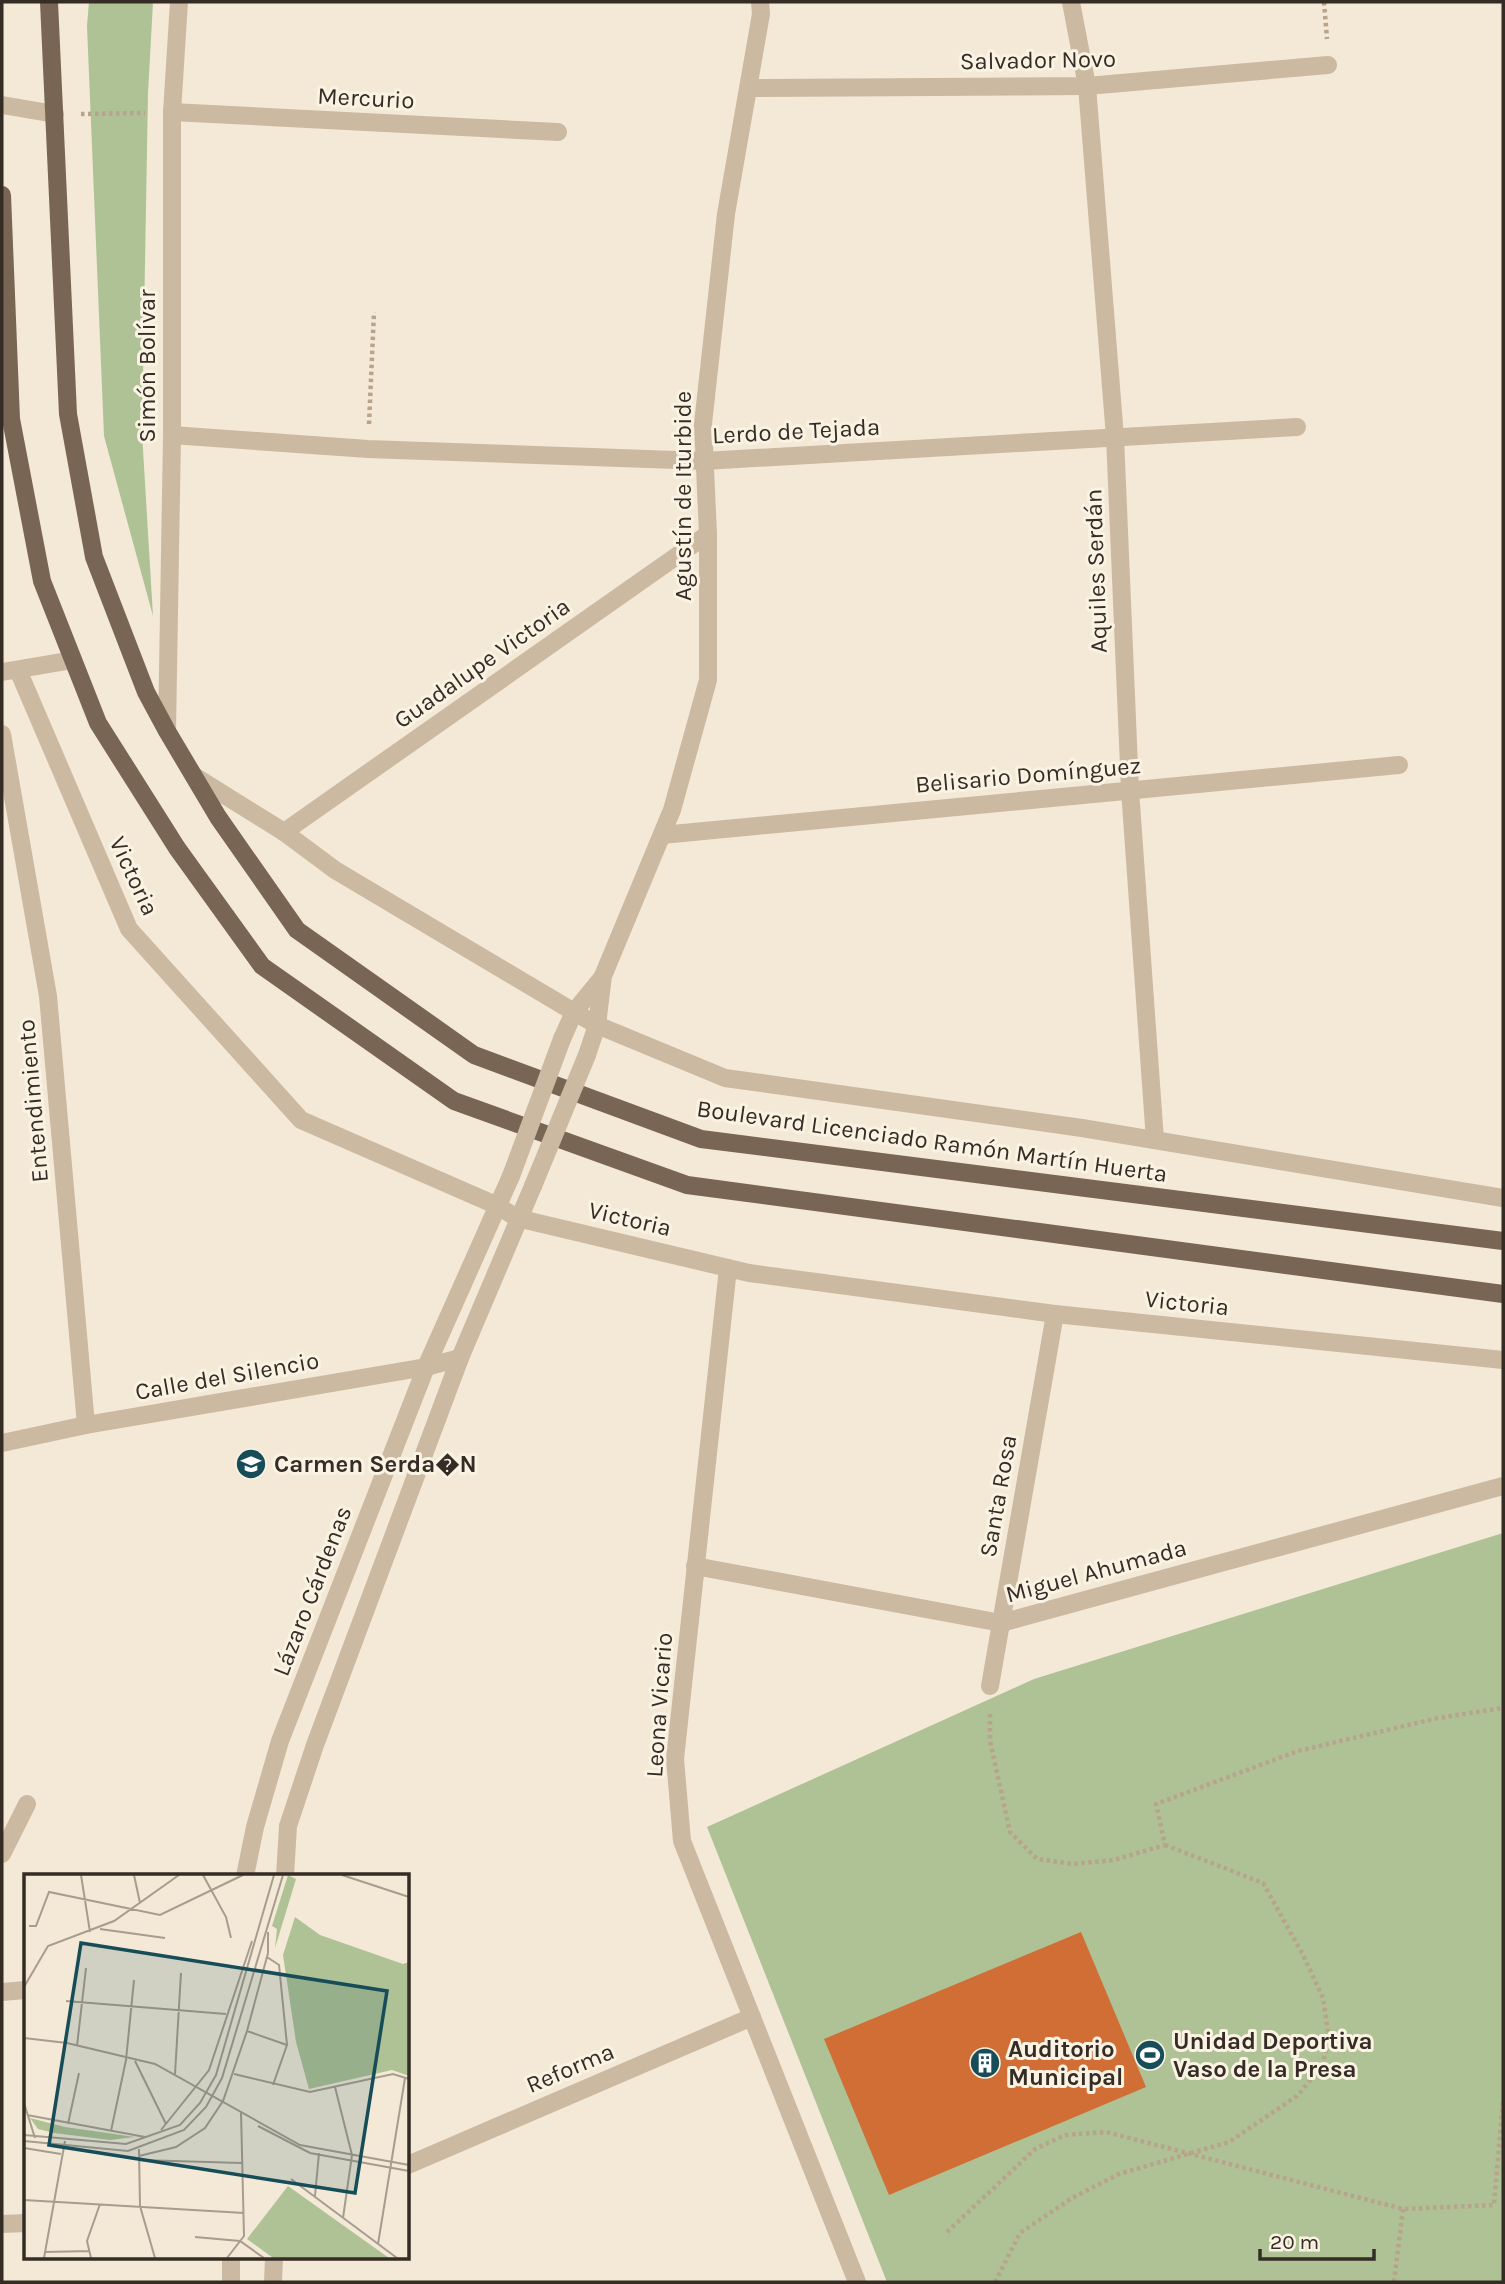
<svg xmlns="http://www.w3.org/2000/svg" width="1505" height="2284" font-family="Karla,sans-serif">
<style>
.green{fill:#aec295}
.building{fill:#d06e36}
.lines{fill:none;stroke-linecap:round;stroke-linejoin:round}
.path{stroke:#b7a48b;stroke-width:4.5;stroke-dasharray:3.5 3.5;stroke-linecap:butt}
.service{stroke:#cbbaa1;stroke-width:18}
.minor{stroke:#cbbaa1;stroke-width:18}
.tertiary{stroke:#cbbaa1;stroke-width:18}
.primary{stroke:#786554;stroke-width:18}
.tertiary-bridge{stroke:#cbbaa1;stroke-width:18}
.labels{text-anchor:middle;dominant-baseline:central;stroke-width:6;stroke-linejoin:round;paint-order:stroke}
.street-label{font-size:24px;fill:#352c25;stroke:#faf2e2}
.poi-label{font-size:24px;font-weight:bold;fill:#352c25;stroke:#faf2e2;text-anchor:start}
.inset-road{fill:none;stroke:#a79d8f;stroke-width:2}
.view{fill:#174d59;fill-opacity:0.15;stroke:#174d59;stroke-width:3.5}
.inset-edge{fill:none;stroke:#352c25;stroke-width:3.5}
</style>
<rect width="100%" height="100%" fill="#f3e9d6"/>
<g class="green">
<polygon points="89,2 153,2 148,93 142,433 153,616 104,436 87,26"/>
<polygon points="1503,1533 1503,2282 887,2282 707,1827 1034,1679"/>
</g>
<polygon class="building" points="1081,1932 1146,2087 889,2195 824,2039"/>
<g class="lines">
<g class="path">
<polyline points="1324,2 1327,39"/>
<polyline points="81,114 145,113"/>
<polyline points="369,424 374,312"/>
<polyline points="990,1714 990,1741 1010,1832 1037,1859 1073,1864 1114,1860 1165,1845 1156,1804 1298,1751 1438,1718 1503,1708"/>
<polyline points="947,2232 1035,2149 1065,2135 1106,2132 1403,2209 1494,2205 1503,2100"/>
<polyline points="995,2282 1020,2233 1072,2198 1119,2174 1229,2142 1297,2096 1322,2066 1329,2039 1323,1998 1303,1955 1263,1883 1165,1845"/>
<polyline points="1394,2282 1403,2209"/>
</g>
<polyline class="service" points="990,1686 1001,1623"/>
<g class="minor">
<polyline points="1071,2 1087,86 1115,437 1130,790 1155,1140"/>
<polyline points="749,88 1087,86 1328,65"/>
<polyline points="2,105 55,114"/>
<polyline points="172,112 558,132"/>
<polyline points="172,435 368,449 704,461 1297,427"/>
<polyline points="18,670 129,929 301,1120 498,1206 517,1218 749,1273 1055,1314 1503,1360"/>
<polyline points="2,672 73,660"/>
<polyline points="167,731 172,435 172,112 179,2"/>
<polyline points="2,734 48,996 86,1425"/>
<polyline points="194,776 284,832 335,870 574,1012 597,1025 725,1078 1082,1128 1503,1198"/>
<polyline points="284,832 708,534"/>
<polyline points="662,835 1399,765"/>
<polyline points="728,1268 675,1759 682,1841 857,2282"/>
<polyline points="2,1443 86,1425 426,1367 460,1358"/>
<polyline points="695,1566 1001,1623 1503,1486"/>
<polyline points="1001,1623 1055,1314"/>
<polyline points="2,1854 27,1804"/>
<polyline points="2,1992 26,1990"/>
<polyline points="408,2165 752,2017"/>
<polyline points="2,2224 26,2223"/>
</g>
<g class="tertiary">
<polyline points="562,1039 574,1012 602,978"/>
<polyline points="587,1055 597,1025 603,976 672,810 708,680 708,534 703,424 726,214 761,14 760,2"/>
<polyline points="245,1876 255,1827 280,1741 426,1367 511,1176"/>
<polyline points="285,1876 288,1826 315,1745 460,1358 533,1186"/>
<polyline points="231,2282 231,2258"/>
<polyline points="273,2282 274,2258"/>
</g>
<g class="primary">
<polyline points="49,2 68,414 94,557 146,692 167,731 218,817 297,930 474,1055 701,1139 1503,1241"/>
<polyline points="2,195 11,419 42,581 98,723 177,848 262,966 454,1101 687,1185 1503,1294"/>
</g>
<g class="tertiary-bridge">
<polyline points="511,1176 562,1039"/>
<polyline points="533,1186 587,1055"/>
</g>
</g>
<defs>
<g id="school-disc" transform="scale(1.575)"><circle r="9.5" fill="#174d59" stroke="#faf2e2"/><path d="M0-5L7-2L0 1L-7-2ZM-4 1L0 2.5L4 1V4Q0 6-4 4Z" fill="#fff"/></g>
<g id="stadium-disc" transform="scale(1.575)"><circle r="9.5" fill="#174d59" stroke="#faf2e2"/><path d="M0-5a6.5 5 0 1 0 0 10a6.5 5 0 1 0 0-10ZM-3.5-1.8h7v3.6h-7Z" fill="#fff"/></g>
<g id="building-disc" transform="scale(1.575)"><circle r="9.5" fill="#174d59" stroke="#faf2e2"/><path d="M-4-6H4V6H1V3H-1V6H-4ZM-2.5-4.3h1.7v1.8h-1.7ZM.8-4.3h1.7v1.8H.8ZM-2.5-1h1.7V.8h-1.7ZM.8-1h1.7V.8H.8Z" fill="#fff"/></g>
</defs>
<g fill-rule="evenodd">
<use href="#school-disc" x="251" y="1464"/>
<use href="#stadium-disc" x="1150" y="2055"/>
<use href="#building-disc" x="985" y="2063"/>
</g>
<g class="labels">
<g class="street-label">
<text transform="translate(1038 60) rotate(-1)">Salvador Novo</text>
<text transform="translate(366 98) rotate(3)">Mercurio</text>
<text transform="translate(147 366) rotate(-90)">Simón Bolívar</text>
<text transform="translate(796 431) rotate(-3)">Lerdo de Tejada</text>
<text transform="translate(683 496) rotate(-90)">Agustín de Iturbide</text>
<text transform="translate(1096 571) rotate(-92)">Aquiles Serdán</text>
<text transform="translate(482 663) rotate(-35)">Guadalupe Victoria</text>
<text transform="translate(1028 775) rotate(-5)">Belisario Domínguez</text>
<text transform="translate(134 876) rotate(65)">Victoria</text>
<text transform="translate(33 1101) rotate(-95)">Entendimiento</text>
<text transform="translate(932 1141) rotate(8)">Boulevard Licenciado Ramón Martín Huerta</text>
<text transform="translate(630 1219) rotate(13)">Victoria</text>
<text transform="translate(1187 1303) rotate(6)">Victoria</text>
<text transform="translate(227 1376) rotate(-10)">Calle del Silencio</text>
<text transform="translate(998 1496) rotate(-80)">Santa Rosa</text>
<text transform="translate(1096 1571) rotate(-15)">Miguel Ahumada</text>
<text transform="translate(312 1591) rotate(-69)">Lázaro Cárdenas</text>
<text transform="translate(659 1705) rotate(-86)">Leona Vicario</text>
<text transform="translate(570 2068) rotate(-23)">Reforma</text>
</g>
<g class="poi-label">
<text x="274" y="1464">Carmen Serda�N</text>
<text x="1173" y="2041">Unidad Deportiva<tspan x="1173" dy="28">Vaso de la Presa</tspan></text>
<text x="1008" y="2049">Auditorio<tspan x="1008" dy="28">Municipal</tspan></text>
</g>
</g>
<g transform="translate(24 1874)">
<rect width="385" height="385" fill="#f3e9d6"/>
<path d="M264 1 272 5 251 74 253 55 248 52ZM271 43 296 61 379 90 385 88V202L368 196 285 215 272 168 259 81ZM6 244 41 253 111 263 86 266 30 259 14 255ZM264 312 365 384H249L223 365Z" fill="#aec295"/>
<path class="inset-road" d="M57 1 66 58M110 1 116 29M179 1 202 43 207 64M318 1 385 23M5 52H12L25 18 136 41 219 1M76 55 141 64M243 83 255 91 263 171 249 211M0 113 24 72 90 47 155 1M42 127 202 140M223 157 263 171M0 164 43 169 131 190 276 271 385 291M53 172 62 94M111 187 142 250M151 200 157 99M210 200 286 218 369 200 385 205M311 213 328 281 319 344M0 229 11 264M3 241 121 263M44 250 55 199M234 252 286 279 385 297M137 256 185 196 228 67M87 257 102 186 110 106M0 261 102 270 156 251 176 229 192 201 250 1M0 267 104 277 160 256 182 233 198 204 259 1M0 274 37 280M115 275 116 332 131 384M115 282 152 273 181 254 199 227 223 157 244 79V58M115 286 218 289M267 305 373 384M291 322 295 279M0 326 220 339M171 363 216 367 240 384M354 370 381 204M21 378 66 377M20 384 41 267M67 384 63 367 76 330M203 384 220 362 217 238"/>
<path class="view" d="M57 69 363 117 331 319 25 271Z"/>
<rect width="385" height="385" class="inset-edge"/>
</g>
<rect width="1505" height="2284" fill="none" stroke="#352c25" stroke-width="7"/>
<path d="M1260 2249v10h114v-10" fill="none" stroke="#352c25" stroke-width="3.5"/>
<text x="1270" y="2249" font-size="21" fill="#352c25" stroke="#faf2e2" stroke-width="5" paint-order="stroke">20 m</text>
</svg>
